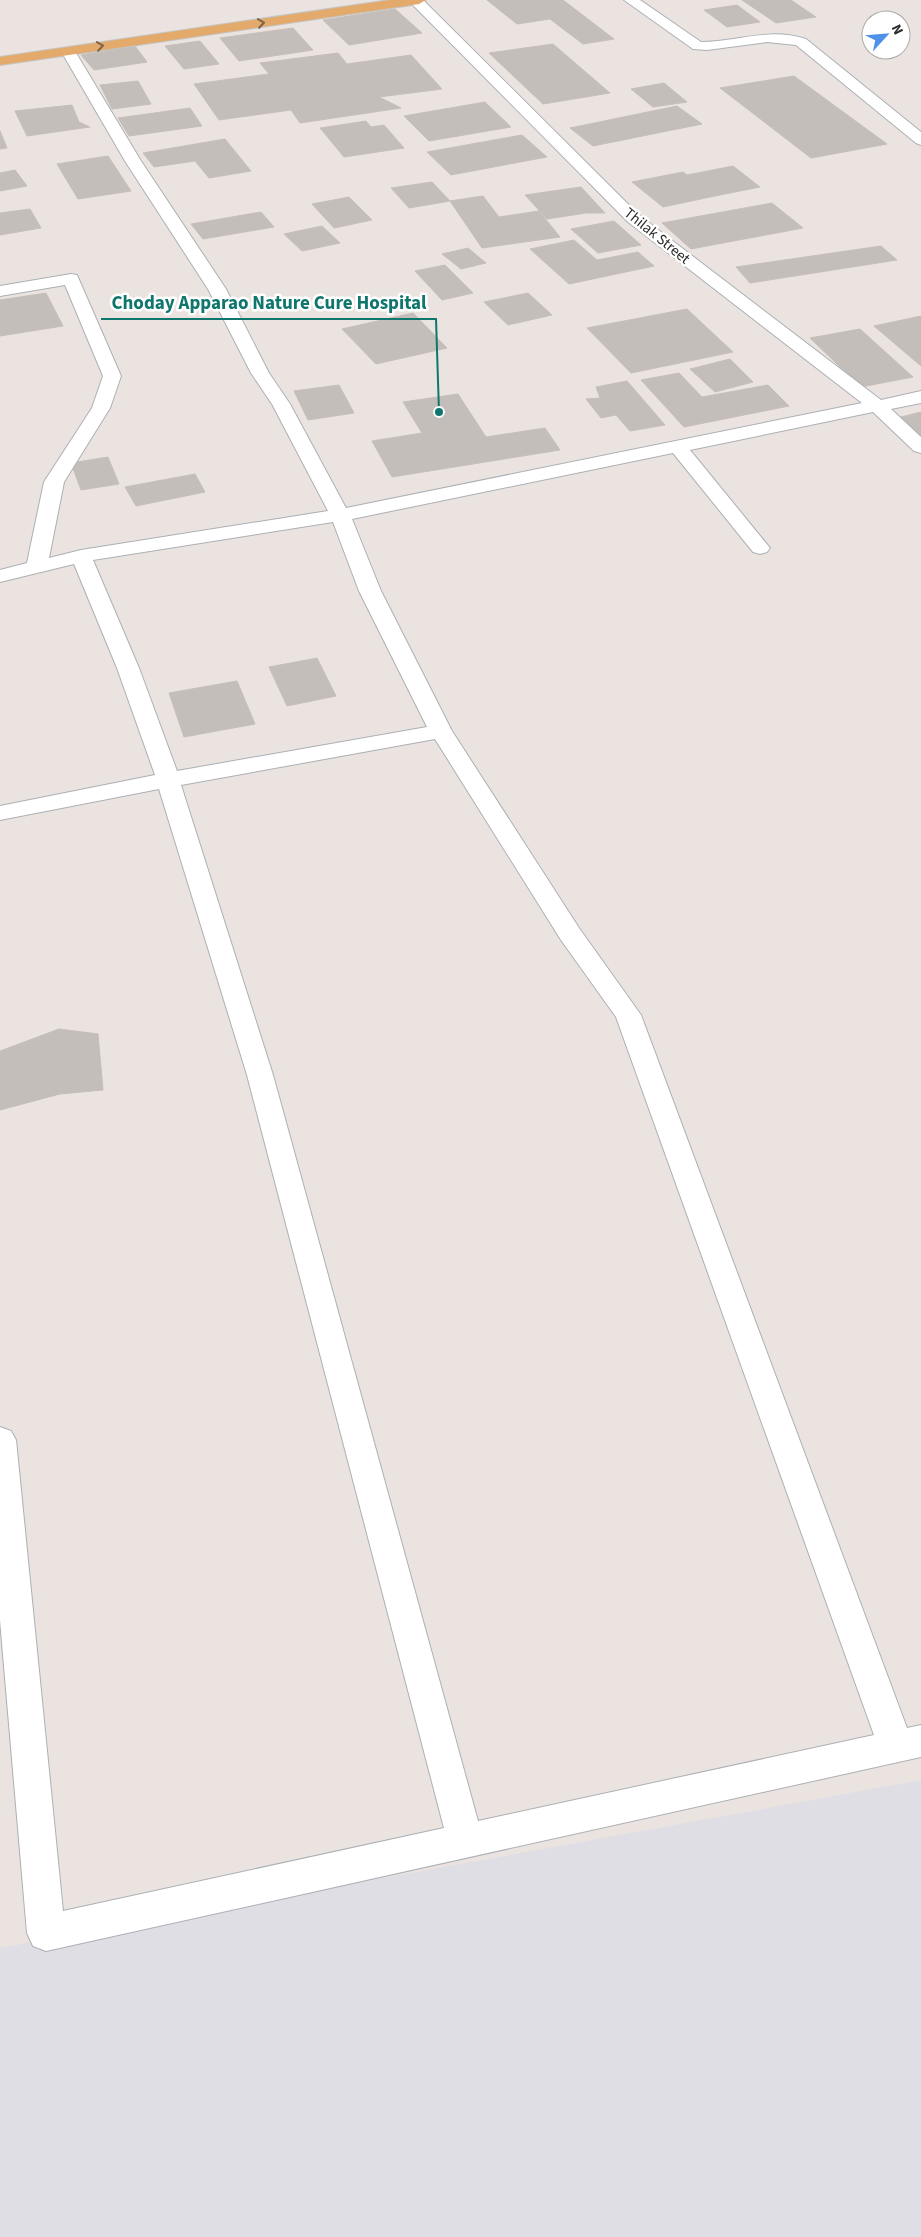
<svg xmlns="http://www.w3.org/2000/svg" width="921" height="2237" font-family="'Source Sans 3',sans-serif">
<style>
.industrial{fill:#dfdee5}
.building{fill:#c4beba;stroke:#c7beb8}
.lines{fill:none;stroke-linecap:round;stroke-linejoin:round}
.minor-casing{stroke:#abb0b6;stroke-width:2}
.major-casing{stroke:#c4c4c4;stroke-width:2}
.minor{fill:#fff;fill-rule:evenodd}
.major{fill:#e4aa6b;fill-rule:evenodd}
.oneway{stroke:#7e6448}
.labels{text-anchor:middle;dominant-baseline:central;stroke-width:5;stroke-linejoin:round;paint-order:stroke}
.far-street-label{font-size:15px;fill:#2b2b2b;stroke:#fff}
.leader{fill:none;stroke:#0f766e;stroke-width:2}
.callout-dot{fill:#0f766e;stroke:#fff;stroke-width:2}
.callout-label{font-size:19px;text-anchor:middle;font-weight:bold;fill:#0f766e;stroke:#fff;stroke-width:5;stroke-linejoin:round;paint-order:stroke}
</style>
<rect width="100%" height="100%" fill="#ebe3df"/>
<polygon class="industrial" points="921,1780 921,2237 0,2237 0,1948"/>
<g class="building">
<polygon points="487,0 563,0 614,39 583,44 550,19 517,24"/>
<polygon points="742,0 791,0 816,17 776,23"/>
<polygon points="737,5 760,22 727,27 704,10"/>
<polygon points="395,9 422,33 349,45 323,20"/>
<polygon points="293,28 313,50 239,61 220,38"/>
<polygon points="200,41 219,64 184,69 165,46"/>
<polygon points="553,44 610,93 543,104 489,53"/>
<polygon points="135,46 147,62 94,70 81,55"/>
<polygon points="338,53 347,64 411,55 442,89 379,97 401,108 300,123 291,110 219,120 194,84 269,74 260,63"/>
<polygon points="794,76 887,144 811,158 720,88"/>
<polygon points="138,81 151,104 112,109 100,85"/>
<polygon points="664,83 687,102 653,107 631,89"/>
<polygon points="485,102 511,127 429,141 404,116"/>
<polygon points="72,105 79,122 90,127 27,136 15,111"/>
<polygon points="677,106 702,124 593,146 570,128"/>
<polygon points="190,108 202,126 129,136 118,118"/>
<polygon points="366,121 371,127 384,125 404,148 344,157 320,128"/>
<polygon points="0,131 7,148 0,149"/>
<polygon points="522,135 547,157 451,175 427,152"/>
<polygon points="225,139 251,171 209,178 195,161 154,167 143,153"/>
<polygon points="108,156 131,191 78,199 57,164"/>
<polygon points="733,166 760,187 715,196 687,175"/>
<polygon points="15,170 27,186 0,191 0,173"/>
<polygon points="683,172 715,196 663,207 632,182"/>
<polygon points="432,182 450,201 409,208 391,188"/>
<polygon points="581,187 605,213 586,213 547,219 525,195"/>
<polygon points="483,196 499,217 539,211 560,237 482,248 450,201"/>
<polygon points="349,197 372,220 334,228 312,204"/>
<polygon points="772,203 803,228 691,249 662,223"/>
<polygon points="30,209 41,228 0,235 0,213"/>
<polygon points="261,212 274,227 203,239 191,224"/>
<polygon points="614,221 641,245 598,253 571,229"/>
<polygon points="322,226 340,243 302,251 284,234"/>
<polygon points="574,240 597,260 638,252 654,266 569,284 530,249"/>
<polygon points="881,246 897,260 750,283 736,267"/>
<polygon points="468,248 486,263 461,269 442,254"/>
<polygon points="445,265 473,293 442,300 415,271"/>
<polygon points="46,293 63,326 0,336 0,300"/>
<polygon points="528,293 552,315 508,325 484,302"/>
<polygon points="687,309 733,352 631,373 587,328"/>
<polygon points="413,313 447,348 376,364 342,329"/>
<polygon points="921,316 921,366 874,326"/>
<polygon points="860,329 913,377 861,387 810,338"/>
<polygon points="730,359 753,382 715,392 690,369"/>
<polygon points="679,373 702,397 768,385 789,406 684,427 641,380"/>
<polygon points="627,381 665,425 630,431 616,415 601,418 586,399 600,398 596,387"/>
<polygon points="339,385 354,413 308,420 294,391"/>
<polygon points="458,394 486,437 545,428 560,450 392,477 372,441 422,433 403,402"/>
<polygon points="921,412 921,439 897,418"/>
<polygon points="108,457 119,484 81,490 71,463"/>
<polygon points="195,474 205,492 136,506 125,487"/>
<polygon points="317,658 336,696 287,706 269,667"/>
<polygon points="237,681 255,724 184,737 169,693"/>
<polygon points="59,1029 98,1034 103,1090 60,1094 0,1110 0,1051"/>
</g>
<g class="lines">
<g class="minor-casing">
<g id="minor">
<path d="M408 0H423L640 216 881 400 921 391V403L891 409 921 437V453L914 451 873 412 690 450 770 548 767 552 760 554 753 552 673 453 352 519 381 591 452 731 579 928 641 1015 907 1728 921 1725V1757L46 1951 33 1946 27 1933 0 1620V1427L11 1431 16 1440 63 1911 444 1828 247 1075 159 789 0 820V806L155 775 117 668 74 564 0 582V570L27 563 44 482 92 408 103 376 65 285 0 296V286L71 274 77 275 121 376 110 408 64 482 49 558 81 550 328 511 272 404 251 373 208 289 125 161 61 51 68 47 73 48 141 161 226 289 269 373 290 404 346 508 862 403 628 222ZM333 522 359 591 427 727 177 771 139 668 93 560ZM435 739 561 940 616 1017 874 1735 478 1821 273 1075 181 785Z"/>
<path d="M624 0H640L701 42C739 42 768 27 806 39L921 132V145L916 143 796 45 767 42 707 50 693 49Z"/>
</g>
</g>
<g class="major-casing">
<polygon id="major" points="390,0 426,0 419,4 0,65 0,57"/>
</g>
<use href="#minor" class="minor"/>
<use href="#major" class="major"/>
</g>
<defs><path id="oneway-chevron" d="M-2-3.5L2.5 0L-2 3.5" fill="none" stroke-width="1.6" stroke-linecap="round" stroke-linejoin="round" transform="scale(1.25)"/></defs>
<g class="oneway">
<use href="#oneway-chevron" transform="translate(261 23) rotate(-8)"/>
<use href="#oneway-chevron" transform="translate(100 46) rotate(-8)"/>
</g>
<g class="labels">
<g class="far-street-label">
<text transform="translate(657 236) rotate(39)">Thilak Street</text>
</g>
</g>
<path class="leader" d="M439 412L436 319H101"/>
<circle class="callout-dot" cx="439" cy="412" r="5"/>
<g class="callout-label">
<text x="269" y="309">Choday Apparao Nature Cure Hospital</text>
</g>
<g transform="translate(886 35) rotate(64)"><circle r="24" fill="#ffffff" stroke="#aaaaaa"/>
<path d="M0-4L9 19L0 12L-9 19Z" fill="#4e91e9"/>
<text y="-8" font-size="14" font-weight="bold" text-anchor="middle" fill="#2b2b2b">N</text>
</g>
</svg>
